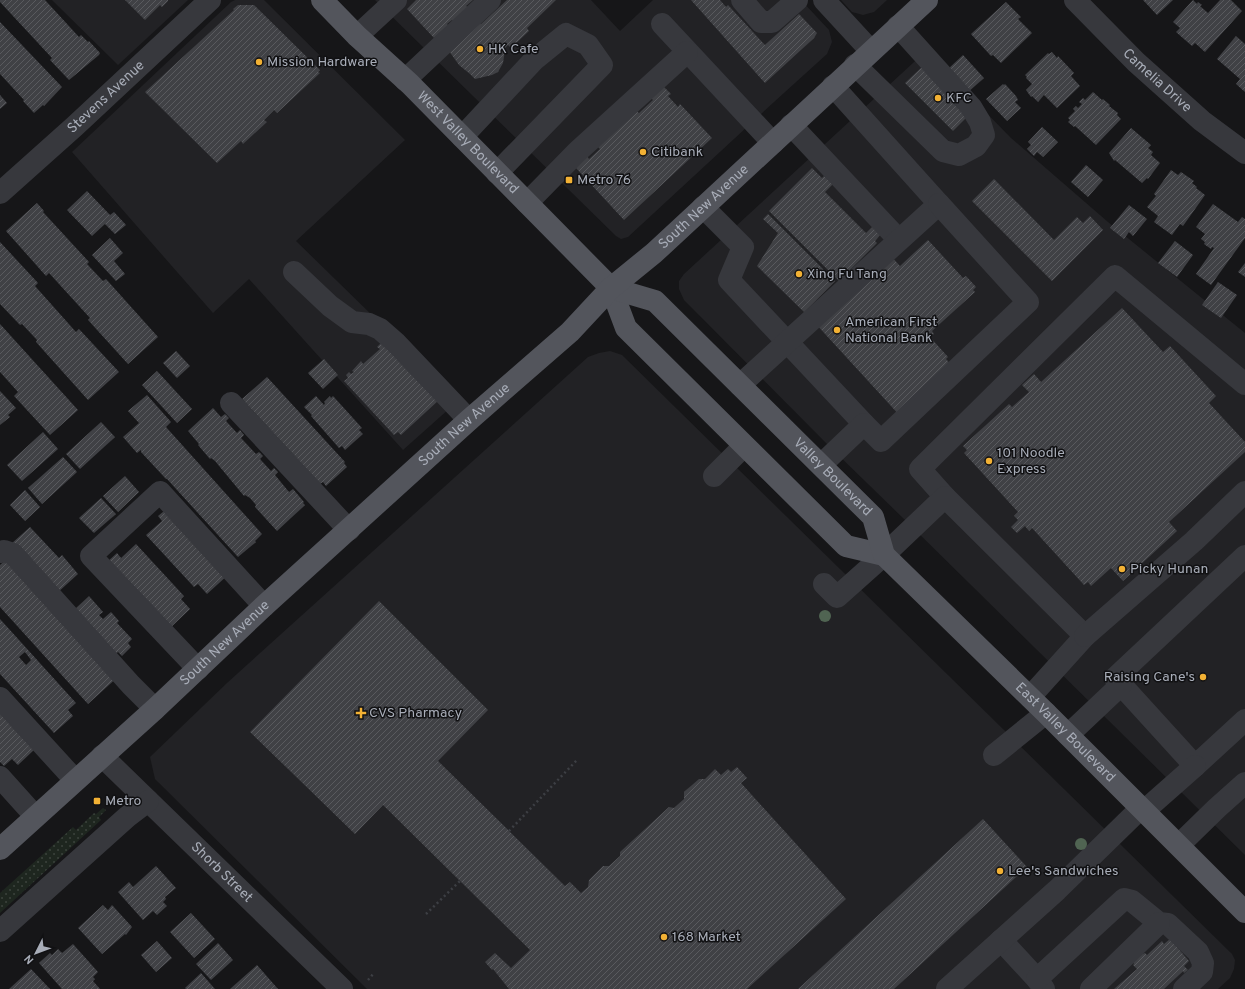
<svg xmlns="http://www.w3.org/2000/svg" width="1245" height="989" font-family="Overpass,sans-serif">
<style>
.built{fill:#222225}
.grass{fill:url(#grass-dots)}
.building{fill:url(#building-hatch);fill-rule:evenodd}
.lines{fill:none;stroke-linecap:round;stroke-linejoin:round}
.path{stroke:#3d3f44;stroke-width:2.5;stroke-dasharray:2 3;stroke-linecap:butt}
.minor{stroke:#37383d;stroke-width:22}
.major{stroke:#53555c;stroke-width:22}
.tree{fill:#506452}
.poi-dot{fill:#f2b134;stroke:#111113;stroke-width:1.5}
.labels{text-anchor:middle;dominant-baseline:central;stroke-width:3;stroke-linejoin:round;paint-order:stroke}
.poi-label{font-size:14px;fill:#a8adb8;stroke:#111113;text-anchor:start}
.street-label{font-size:14px;fill:#a8adb8;stroke:#111113}
</style>
<defs>
<pattern id="grass-dots" width="8" height="8" patternUnits="userSpaceOnUse"><rect width="8" height="8" fill="#1e261f"/><path d="M2 2h.1M6 6h.1" fill="none" stroke="#3c433d" stroke-width="1.8" stroke-linecap="round"/></pattern>
<pattern id="building-hatch" width="6" height="6" patternUnits="userSpaceOnUse"><rect width="6" height="6" fill="#404145"/><path d="M-1 1l2-2M0 6l6-6M5 7l2-2" fill="none" stroke="#595a5e"/></pattern>
</defs>
<rect width="100%" height="100%" fill="#161618"/>
<g class="built">
<polygon points="52,0 188,0 118,65"/>
<polygon points="235,0 264,0 405,140 296,241 459,400 403,450 249,279 213,313 72,152 231,2"/>
<polygon points="375,0 591,0 620,31 653,0 801,0 829,30 832,42 827,54 774,102 628,237 621,239 616,236"/>
<polygon points="841,0 887,0 874,12 863,15 852,12"/>
<polygon points="926,51 1011,138 1108,222 1245,333 1245,855 904,519 830,447 684,300 679,289 679,281 684,274"/>
<polygon points="610,351 622,355 1232,954 1235,960 1234,969 1230,978 1218,989 367,989 155,779 150,757 227,683 588,357 599,353"/>
</g>
<polygon class="grass" points="103,808 106,810 99,817 101,820 0,913 0,893 73,827 76,830 94,813 96,814"/>
<g class="building">
<polygon points="0,0 45,0 79,37 81,35 88,42 89,41 100,53 99,55 69,80 50,60 52,58 0,2"/>
<polygon points="125,0 168,0 168,1 162,7 160,5 145,20"/>
<polygon points="416,0 473,0 466,6 468,7 453,21 452,20 447,24 448,25 434,38 407,9"/>
<polygon points="507,0 556,0 527,28 529,31 511,48 508,45 504,49 505,50 503,63 498,72 492,75 475,79 470,74 459,65 449,51 478,22 481,24"/>
<polygon points="691,0 720,0 726,7 728,5 765,45 799,14 817,33 814,38 765,83"/>
<polygon points="1143,0 1173,0 1157,15"/>
<polygon points="1193,0 1197,4 1198,2 1202,5 1200,6 1208,13 1220,0 1231,0 1242,11 1205,52 1195,43 1192,46 1176,32 1180,28 1173,22"/>
<polygon points="1006,2 1021,17 1018,19 1032,33 1001,63 993,55 991,56 971,34"/>
<polygon points="238,5 254,5 320,70 318,72 320,73 277,113 274,110 264,120 267,122 243,144 241,141 217,163 145,92 234,10 233,9"/>
<polygon points="0,22 62,87 44,106 43,105 34,113 23,101 24,100 0,74"/>
<polygon points="1236,36 1245,44 1245,92 1236,84 1240,79 1217,59"/>
<polygon points="1052,52 1057,58 1058,56 1074,73 1071,76 1080,86 1057,108 1044,95 1038,102 1032,96 1031,97 1026,90 1032,84 1026,78 1027,77 1025,75 1048,53 1049,54"/>
<polygon points="963,55 984,78 967,93 947,70"/>
<polygon points="924,65 971,113 953,131 905,83"/>
<polygon points="1003,84 1004,85 1005,84 1016,96 1018,100 1015,102 1021,108 1007,121 986,99"/>
<polygon points="663,86 671,94 668,96 678,107 680,104 712,138 624,220 575,167 587,156 589,159 600,149 597,146 636,111 639,113 653,100 651,98"/>
<polygon points="1093,92 1102,100 1103,99 1110,105 1109,106 1118,113 1117,115 1121,119 1096,145 1075,126 1074,127 1068,122 1070,120 1068,118 1075,111 1073,109 1076,106 1078,108 1082,104 1079,102 1083,98 1085,100"/>
<polygon points="0,95 7,103 0,109"/>
<polygon points="1042,127 1058,142 1043,157 1037,152 1034,156 1027,149 1031,145 1028,142"/>
<polygon points="1131,128 1151,145 1148,148 1153,152 1151,155 1160,163 1148,179 1147,178 1142,183 1115,160 1114,161 1109,153"/>
<polygon points="1086,165 1103,180 1088,197 1071,182"/>
<polygon points="812,168 822,178 824,176 833,184 825,192 866,233 873,226 881,234 875,241 877,243 839,281 769,211"/>
<polygon points="1171,170 1178,175 1181,172 1194,181 1192,183 1197,187 1196,188 1205,195 1183,226 1180,224 1172,235 1154,222 1158,216 1147,207 1156,196 1154,194"/>
<polygon points="994,179 1054,240 1077,217 1083,223 1090,216 1103,230 1052,281 972,201"/>
<polygon points="87,191 110,215 114,212 126,225 115,234 105,224 92,236 67,210"/>
<polygon points="37,203 44,211 43,212 89,262 87,264 103,281 106,279 158,337 128,364 88,320 90,318 49,273 46,276 6,231"/>
<polygon points="1213,204 1238,222 1242,217 1245,219 1245,238 1211,285 1196,274 1214,248 1212,247 1211,249 1204,244 1205,242 1201,239 1205,234 1196,227"/>
<polygon points="1129,205 1147,219 1133,236 1129,232 1124,239 1110,228"/>
<polygon points="768,214 835,281 804,312 757,266 778,233 763,219"/>
<polygon points="110,238 123,253 114,261 125,274 116,281 92,255"/>
<polygon points="928,240 963,278 966,276 976,287 973,290 975,292 932,331 934,334 930,337 948,357 946,359 953,367 902,418 815,323 891,256 900,266"/>
<polygon points="1175,241 1193,255 1177,277 1158,263"/>
<polygon points="0,242 38,283 35,286 76,332 79,329 119,372 88,400 36,342 37,340 22,324 20,325 0,304"/>
<polygon points="1245,263 1245,277 1238,272"/>
<polygon points="1218,282 1237,295 1221,318 1202,305"/>
<polygon points="1122,308 1163,352 1170,346 1216,396 1209,403 1245,442 1245,452 1169,522 1177,531 1123,581 1111,568 1091,586 1088,582 1084,585 1032,528 1029,531 1025,526 1017,533 1011,527 1018,520 1014,516 1018,512 964,453 967,450 963,446 1009,404 1012,407 1029,392 1022,385 1034,374 1041,382"/>
<polygon points="0,324 78,410 50,435 14,396 18,392 0,372"/>
<polygon points="381,343 385,344 439,400 401,435 398,432 394,435 344,381 348,378 346,375 349,372 351,374 354,372 352,371 361,361 363,364 380,349 377,347"/>
<polygon points="176,351 190,366 177,378 163,363"/>
<polygon points="324,359 338,375 323,389 308,373"/>
<polygon points="157,371 192,409 177,423 142,385"/>
<polygon points="267,377 345,462 344,463 347,467 326,486 323,482 320,484 242,399"/>
<polygon points="0,391 16,408 8,415 10,417 0,425"/>
<polygon points="147,395 171,422 166,427 262,534 255,541 256,542 238,557 167,479 166,479 141,452 141,450 137,453 123,437 139,423 128,411"/>
<polygon points="316,396 324,405 325,403 324,402 330,396 331,398 333,396 362,428 359,430 363,434 345,450 342,446 339,448 311,416 312,415 304,407"/>
<polygon points="213,408 221,417 225,414 229,418 226,421 237,433 240,430 244,435 241,438 256,454 259,452 263,456 260,459 271,471 274,468 278,472 275,475 289,492 293,489 304,502 303,503 305,505 277,531 255,507 256,505 250,498 245,495 244,496 215,461 211,458 210,459 198,445 199,444 188,431"/>
<polygon points="101,422 115,437 80,469 66,454"/>
<polygon points="43,432 58,449 22,481 7,465"/>
<polygon points="63,457 77,472 42,504 28,488"/>
<polygon points="125,476 139,492 118,512 103,496"/>
<polygon points="25,490 40,507 25,521 10,505"/>
<polygon points="101,498 116,514 94,533 79,518"/>
<polygon points="169,507 229,574 207,594 198,584 194,587 146,535 162,521 158,516"/>
<polygon points="30,527 59,558 62,555 78,574 56,594 11,544"/>
<polygon points="136,544 184,596 181,599 190,609 168,630 106,563 117,553 121,558"/>
<polygon points="11,555 120,675 88,704 0,607 0,565"/>
<polygon points="89,596 103,612 99,615 103,619 111,612 119,621 117,623 132,639 128,643 131,647 122,656 118,652 113,657 72,612"/>
<polygon points="379,601 488,710 438,761 565,886 570,882 581,893 588,887 589,880 603,866 609,866 620,856 620,852 669,807 674,808 684,799 684,792 699,779 705,779 715,769 721,775 728,769 731,772 737,767 747,778 741,783 846,899 747,989 509,989 493,969 492,970 485,962 495,953 511,968 530,950 383,805 355,834 250,732"/>
<path d="M0 619 76 703 68 710 73 716 54 733 0 674ZM25 652 31 660 26 665 19 657Z"/>
<polygon points="0,710 35,749 18,765 12,759 4,766 0,762"/>
<polygon points="983,819 1027,867 894,989 798,989"/>
<polygon points="156,866 176,888 165,897 166,899 163,902 167,906 157,915 153,911 143,920 118,892 129,882 133,887"/>
<polygon points="103,905 108,910 112,905 132,927 126,935 125,934 102,954 78,928"/>
<polygon points="191,913 215,939 194,958 170,932"/>
<polygon points="1170,939 1189,961 1184,966 1188,970 1184,973 1183,971 1164,989 1114,989 1137,969 1133,965 1134,964 1133,962 1142,954 1145,953 1147,955 1162,941 1164,944"/>
<polygon points="157,941 172,958 156,972 141,955"/>
<polygon points="218,943 233,960 211,980 196,964"/>
<polygon points="73,944 98,972 93,977 95,979 93,981 100,989 62,989 39,963 50,953 52,955 58,949 62,953"/>
<polygon points="257,965 278,989 230,989"/>
<polygon points="31,969 50,989 9,989"/>
<polygon points="201,973 215,989 186,989 185,988"/>
</g>
<g class="lines">
<g class="path">
<polyline points="509,831 577,760"/>
<polyline points="426,914 460,881"/>
<polyline points="368,980 374,973"/>
</g>
<g class="minor">
<polyline points="742,0 761,22 772,22 797,0"/>
<polyline points="824,0 871,51"/>
<path id="s1" d="M1075 0 1136 62 1202 121 1245 153"/>
<polyline points="662,24 773,143"/>
<polyline points="357,36 396,0"/>
<polyline points="855,65 943,151 959,155 976,146 984,135 980,122 971,107 898,26"/>
<polyline points="405,80 490,0"/>
<polyline points="791,125 899,240"/>
<polyline points="462,137 534,60 566,34 588,45 602,65 497,173"/>
<path id="s2" d="M0 193 75 126 210 0"/>
<polyline points="527,203 577,152 687,52"/>
<polyline points="703,207 743,247 729,280 864,424"/>
<polyline points="294,272 330,306 352,322 369,324 380,329 396,343 469,420"/>
<polyline points="740,385 939,204 833,86"/>
<polyline points="231,403 349,530"/>
<polyline points="821,465 864,424 881,441 1028,302 939,204"/>
<polyline points="714,476 744,446"/>
<polyline points="945,497 920,469 1115,276 1245,384"/>
<polyline points="0,552 4,551 13,554 131,685 155,709"/>
<polyline points="1245,556 1115,678 1195,766 1245,720"/>
<polyline points="824,584 837,597 884,555 945,497 1085,636 1030,697"/>
<polyline points="1085,636 1194,541 1245,492"/>
<polyline points="198,669 91,556 160,492 264,606"/>
<polyline points="0,698 75,780"/>
<polyline points="1068,735 1121,685"/>
<polyline points="994,755 1046,713"/>
<path id="s3" d="M102 756 342 989"/>
<polyline points="0,777 35,816"/>
<polyline points="1144,811 1195,766"/>
<polyline points="1179,845 1217,808 1245,783"/>
<polyline points="0,931 127,817 148,801"/>
<polyline points="1001,940 1037,979 1044,989"/>
<polyline points="1037,979 1124,899 1132,901 1159,923 1168,924 1198,952 1203,963 1202,972 1184,989"/>
<polyline points="947,989 1057,890 1141,808"/>
<polyline points="1091,989 1159,923"/>
</g>
<g class="major">
<path id="s4" d="M322 0 357 36 410 84 611 288 626 328 846 546 884 555"/>
<path id="s5" d="M611 288 655 301 873 517 884 555 1046 713 1245 912"/>
<path id="s6" d="M0 849 155 709 264 606 469 420 570 332 611 288 654 253 927 0"/>
</g>
</g>
<g class="tree">
<circle cx="825" cy="616" r="6"/>
<circle cx="1081" cy="844" r="6"/>
</g>
<g class="poi-dot">
<circle cx="480" cy="49" r="4"/>
<circle cx="259" cy="62" r="4"/>
<circle cx="938" cy="98" r="4"/>
<circle cx="643" cy="152" r="4"/>
<rect x="565" y="176" width="8" height="8" rx="2"/>
<circle cx="799" cy="274" r="4"/>
<circle cx="837" cy="330" r="4"/>
<circle cx="989" cy="461" r="4"/>
<circle cx="1122" cy="569" r="4"/>
<circle cx="1203" cy="677" r="4"/>
<path d="M359 707h4v4h4v4h-4v4h-4v-4h-4v-4h4z"/>
<rect x="93" y="797" width="8" height="8" rx="2"/>
<circle cx="1000" cy="871" r="4"/>
<circle cx="664" cy="937" r="4"/>
</g>
<g class="labels">
<g class="poi-label">
<text x="488" y="49">HK Cafe</text>
<text x="267" y="62">Mission Hardware</text>
<text x="946" y="98">KFC</text>
<text x="651" y="152">Citibank</text>
<text x="577" y="180">Metro 76</text>
<text x="807" y="274">Xing Fu Tang</text>
<text x="845" y="322">American First<tspan x="845" dy="16">National Bank</tspan></text>
<text x="997" y="453">101 Noodle<tspan x="997" dy="16">Express</tspan></text>
<text x="1130" y="569">Picky Hunan</text>
<text x="1195" y="677" text-anchor="end">Raising Cane's</text>
<text x="369" y="713">CVS Pharmacy</text>
<text x="105" y="801">Metro</text>
<text x="1008" y="871">Lee's Sandwiches</text>
<text x="672" y="937">168 Market</text>
</g>
<g class="street-label">
<text stroke="none"><textPath href="#s1" startOffset="115">Camelia Drive</textPath></text>
<text stroke="none"><textPath href="#s2" startOffset="143">Stevens Avenue</textPath></text>
<text stroke="none"><textPath href="#s4" startOffset="204">West Valley Boulevard</textPath></text>
<text stroke="none"><textPath href="#s6" startOffset="953">South New Avenue</textPath></text>
<text stroke="none"><textPath href="#s6" startOffset="629">South New Avenue</textPath></text>
<text stroke="none"><textPath href="#s5" startOffset="296">Valley Boulevard</textPath></text>
<text stroke="none"><textPath href="#s6" startOffset="305">South New Avenue</textPath></text>
<text stroke="none"><textPath href="#s5" startOffset="646">East Valley Boulevard</textPath></text>
<text stroke="none"><textPath href="#s3" startOffset="167">Shorb Street</textPath></text>
</g>
</g>
<g transform="translate(36 953) rotate(228)" stroke="#111113" stroke-width="3" paint-order="stroke">
<path d="M0-3L7 15L0 10L-7 15Z" fill="#a8adb8"/>
<text y="-6" font-size="11" font-weight="bold" text-anchor="middle" fill="#a8adb8">N</text>
</g>
</svg>
